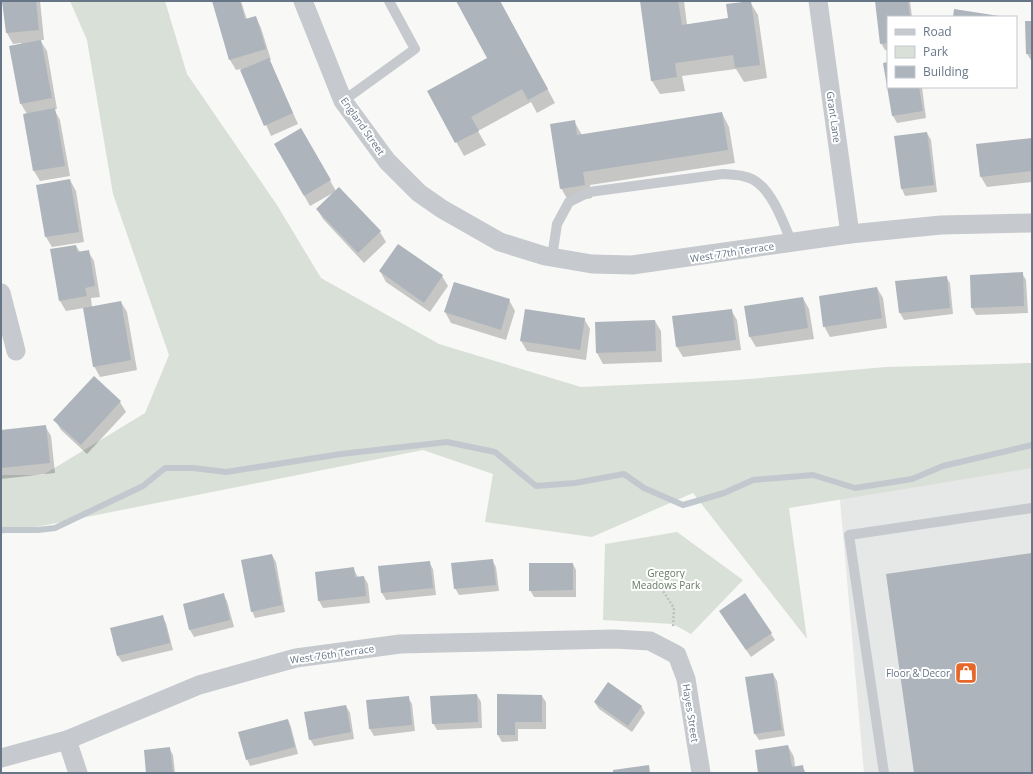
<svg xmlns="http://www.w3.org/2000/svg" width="1033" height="774" font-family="'Open Sans',sans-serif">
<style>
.built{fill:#e6e7e7}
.green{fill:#d9e0d7}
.shadow{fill:#0003}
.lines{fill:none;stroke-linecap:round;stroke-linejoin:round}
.stream{stroke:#c1c9cf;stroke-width:6}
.building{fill:#adb4bb}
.path{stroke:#bec0c3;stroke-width:2.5;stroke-dasharray:2 2;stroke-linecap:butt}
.lane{stroke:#c6c9cd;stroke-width:10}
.street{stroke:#c6c9cd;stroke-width:19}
.labels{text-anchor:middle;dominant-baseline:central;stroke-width:4;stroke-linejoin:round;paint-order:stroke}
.street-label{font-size:10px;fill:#677687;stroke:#fff}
.park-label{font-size:10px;fill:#657962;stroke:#fff}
.poi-label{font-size:10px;fill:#677687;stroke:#fff;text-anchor:end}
</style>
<rect width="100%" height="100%" fill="#f8f8f6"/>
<polygon class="built" points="1032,363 1032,773 864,773 829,375"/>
<g class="green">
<polygon points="70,1 165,1 187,74 277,205 321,278 439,344 581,387 737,380 886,367 1032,363 1032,468 789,508 807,639 693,493 592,537 485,522 493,474 423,450 1,534 1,475 43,475 145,413 169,355 113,194 87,40"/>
<polygon points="677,532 743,580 691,634 673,624 603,620 605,544"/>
</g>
<g class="shadow">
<polygon points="3,1 40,1 44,40 40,40 47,51 57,109 54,109 60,120 70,176 40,181 34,171 24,115 27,114 21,104 10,46 21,44 21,43 13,44 7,33"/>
<polygon points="213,1 241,1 247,20 256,17 261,28 271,60 269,60 298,124 271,136 241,69 236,70 230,60"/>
<polygon points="457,1 500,1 555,103 537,113 531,102 478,131 486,145 464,156 428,91 489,59"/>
<polygon points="641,1 684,1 687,25 729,19 750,2 758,15 767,78 744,82 736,69 682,76 685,91 660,94 652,81"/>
<polygon points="876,1 910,1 912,17 888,17 888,50 885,50 881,43"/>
<polygon points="1032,22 1032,60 1031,60 1027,54"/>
<polygon points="888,87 922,87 926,118 897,123 893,116"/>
<polygon points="722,113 729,127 735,163 590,185 592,198 569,202 561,188 574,121 582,135"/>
<polygon points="301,130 336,191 380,232 386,242 364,263 323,219 317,209 333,193 310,206 275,144"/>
<polygon points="927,133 931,140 937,192 905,196 902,189"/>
<polygon points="1032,139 1032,182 987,187 981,177"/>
<polygon points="70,180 76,191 84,242 52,247 46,237"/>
<polygon points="76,246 80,252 88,251 94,261 100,297 91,298 92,307 121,302 127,312 137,370 100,377 94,366 84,308 66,311 60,301"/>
<polygon points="380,271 442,276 448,286 430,312 386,282"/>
<polygon points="1022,273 1026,280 1028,313 976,315 972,308"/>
<polygon points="946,277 950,283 953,314 904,320 900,313 896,282"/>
<polygon points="877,288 883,298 887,328 830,337 824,326"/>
<polygon points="803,298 809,309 814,339 756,347 750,337 745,307"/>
<polygon points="509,300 515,311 506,340 451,323 445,312"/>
<polygon points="731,310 737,320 741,350 683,357 677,347"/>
<polygon points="584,319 590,329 586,360 527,351 521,341"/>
<polygon points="655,321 661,331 662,362 603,364 597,353 596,323"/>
<polygon points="120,402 126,412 87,454 61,430 55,420"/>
<polygon points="45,426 51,436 55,473 1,479 1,431"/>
<polygon points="272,555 276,562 285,612 255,618 252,611"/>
<polygon points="492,560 496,567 499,591 459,595 455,588"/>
<polygon points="429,562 433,569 436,595 386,600 382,593 379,567"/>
<polygon points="573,564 576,570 576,597 534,597 530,590"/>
<polygon points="353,568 358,577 364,577 368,584 370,603 323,608 319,601"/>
<polygon points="745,594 775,640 751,657 724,618"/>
<polygon points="223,595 227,601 234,627 194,637 190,630 184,604"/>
<polygon points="162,616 166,623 173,650 122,662 118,656"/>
<polygon points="773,674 777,681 785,736 759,740 755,734"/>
<polygon points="477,695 481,702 482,728 437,730 433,723"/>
<polygon points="542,696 546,702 546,729 518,729 518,741 502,742 498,735"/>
<polygon points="408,697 412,704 415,731 374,736 370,729 367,701"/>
<polygon points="595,703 641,706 645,713 632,732 599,709"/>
<polygon points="346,706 350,713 354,739 314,746 310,739"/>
<polygon points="288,720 291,727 298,754 250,766 247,759"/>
<polygon points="788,746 794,757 795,767 802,766 806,773 759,773"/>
<polygon points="169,748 173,755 175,773 147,773"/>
</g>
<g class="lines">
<polyline class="stream" points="1,530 38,530 55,528 143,486 165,468 193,468 226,472 341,454 447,442 495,452 536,486 575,483 624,474 644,488 683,505 724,493 753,480 813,475 855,488 912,479 943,466 1032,445"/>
</g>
<g class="building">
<polygon points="2,1 36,1 39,30 6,33"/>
<polygon points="212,1 240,1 245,19 256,16 266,49 229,60"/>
<polygon points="456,1 500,1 548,89 528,100 522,89 471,117 479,131 455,143 427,91 487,58"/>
<polygon points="640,1 678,1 682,25 728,18 726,4 751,1 760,65 735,68 733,55 675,63 677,77 651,81"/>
<polygon points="875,1 908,1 910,17 888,17 888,43 880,44"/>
<polygon points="954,9 999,16 998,17 953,17"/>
<polygon points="1025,21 1032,21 1032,54 1026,54"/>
<polygon points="41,40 52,98 20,104 9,46"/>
<polygon points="269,58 293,113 264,126 240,70"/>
<polygon points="888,62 888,87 919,87 923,111 892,116 883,63"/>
<polygon points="55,108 65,166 33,171 23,114"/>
<polygon points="722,112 728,150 583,172 585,185 560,189 550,124 575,120 577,135"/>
<polygon points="301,128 331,180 304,196 274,144"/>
<polygon points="927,132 934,185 901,189 894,136"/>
<polygon points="1032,138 1032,171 980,177 976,144"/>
<polygon points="70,179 79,232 45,237 36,185"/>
<polygon points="339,187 381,231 358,253 316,209"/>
<polygon points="398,244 443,275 424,303 379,271"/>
<polygon points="76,245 77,252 89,250 95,286 85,288 87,296 59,301 50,249"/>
<polygon points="1023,272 1024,306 971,308 970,275"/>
<polygon points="947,276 950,308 899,313 895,281"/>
<polygon points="454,282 510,299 501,330 444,312"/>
<polygon points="877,287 882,318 823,327 819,296"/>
<polygon points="803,297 808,328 749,337 744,306"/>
<polygon points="121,301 131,360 93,367 83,308"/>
<polygon points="525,309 585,318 580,350 520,341"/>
<polygon points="732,309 736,340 676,347 672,316"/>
<polygon points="655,320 656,351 596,353 595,322"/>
<polygon points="94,376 121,401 81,445 53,420"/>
<polygon points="46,425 50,463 1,468 1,430"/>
<polygon points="1032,553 1032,773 914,773 886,574"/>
<polygon points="272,554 282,605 251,612 241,560"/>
<polygon points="493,559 496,585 454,589 451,563"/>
<polygon points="430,561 433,588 381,593 378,566"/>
<polygon points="529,563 573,563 573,590 529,591"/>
<polygon points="354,567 355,577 364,576 366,596 318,601 315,572"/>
<polygon points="224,593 230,620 189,630 183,604"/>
<polygon points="745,593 772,633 746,650 719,611"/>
<polygon points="163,615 170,643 117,656 110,628"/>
<polygon points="773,673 782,730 754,734 745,677"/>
<polygon points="608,682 642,706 628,726 594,702"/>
<polygon points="477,694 478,722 432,724 430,696"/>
<polygon points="497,694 542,695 542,722 515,722 515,735 497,735"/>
<polygon points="409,696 412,725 369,729 366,700"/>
<polygon points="346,705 351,732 309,740 304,712"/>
<polygon points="288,719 295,747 246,760 238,732"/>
<polygon points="788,745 792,767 803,765 804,773 758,773 755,750"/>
<polygon points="170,747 173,773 146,773 144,750"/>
<polygon points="649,765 650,773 613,773 613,770"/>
</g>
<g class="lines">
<polyline class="path" points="661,588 674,608 673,628"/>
<g class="lane">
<polyline points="343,101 415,49 389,1"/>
<path d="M552 257 557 224 569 202 589 192 723 174C735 175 749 175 758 183 774 195 784 225 792 243"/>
<polyline points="884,773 849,535 1032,508"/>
</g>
<g class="street">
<polyline points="303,1 343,101 387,161 419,193 442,209 500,242 545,256 592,264 632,265 850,234 941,225 1032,223"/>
<polyline points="818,1 850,234"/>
<polyline points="1,293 16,351"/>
<polyline points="67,740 78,773"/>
<polyline points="1,758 67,740 199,685 296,658 400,644 614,639 650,641 677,655 686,679 701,773"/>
</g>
</g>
<defs>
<g id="shop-square" transform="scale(1.15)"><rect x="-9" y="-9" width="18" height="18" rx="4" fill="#e56729" stroke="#fff"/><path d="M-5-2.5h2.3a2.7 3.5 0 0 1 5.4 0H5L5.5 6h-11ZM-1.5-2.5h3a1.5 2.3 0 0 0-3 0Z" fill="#fff"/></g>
</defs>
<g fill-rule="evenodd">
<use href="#shop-square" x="966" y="673"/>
</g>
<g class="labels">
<g class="street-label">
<text transform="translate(834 117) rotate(82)">Grant Lane</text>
<text transform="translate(363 126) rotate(55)">England Street</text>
<text transform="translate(732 252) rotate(-9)">West 77th Terrace</text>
<text transform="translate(332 654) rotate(-8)">West 76th Terrace</text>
<text transform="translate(691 713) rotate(81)">Hayes Street</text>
</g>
<g class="park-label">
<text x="666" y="573">Gregory<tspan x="666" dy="12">Meadows Park</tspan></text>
</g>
<g class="poi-label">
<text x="950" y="673">Floor &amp; Decor</text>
</g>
</g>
<rect width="1033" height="774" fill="none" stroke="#677687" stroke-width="4"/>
<rect x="887" y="16" width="130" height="72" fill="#ffffff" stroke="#c2c8cf"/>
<rect x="895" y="29" width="20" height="6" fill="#c6c9cd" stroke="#c2c8cf"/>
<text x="923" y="36" font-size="12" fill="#677687">Road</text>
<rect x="895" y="46" width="20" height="12" fill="#d9e0d7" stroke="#c2c8cf"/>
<text x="923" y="56" font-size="12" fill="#677687">Park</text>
<rect x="895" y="66" width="20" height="12" fill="#adb4bb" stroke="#c2c8cf"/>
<text x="923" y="76" font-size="12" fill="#677687">Building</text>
</svg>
